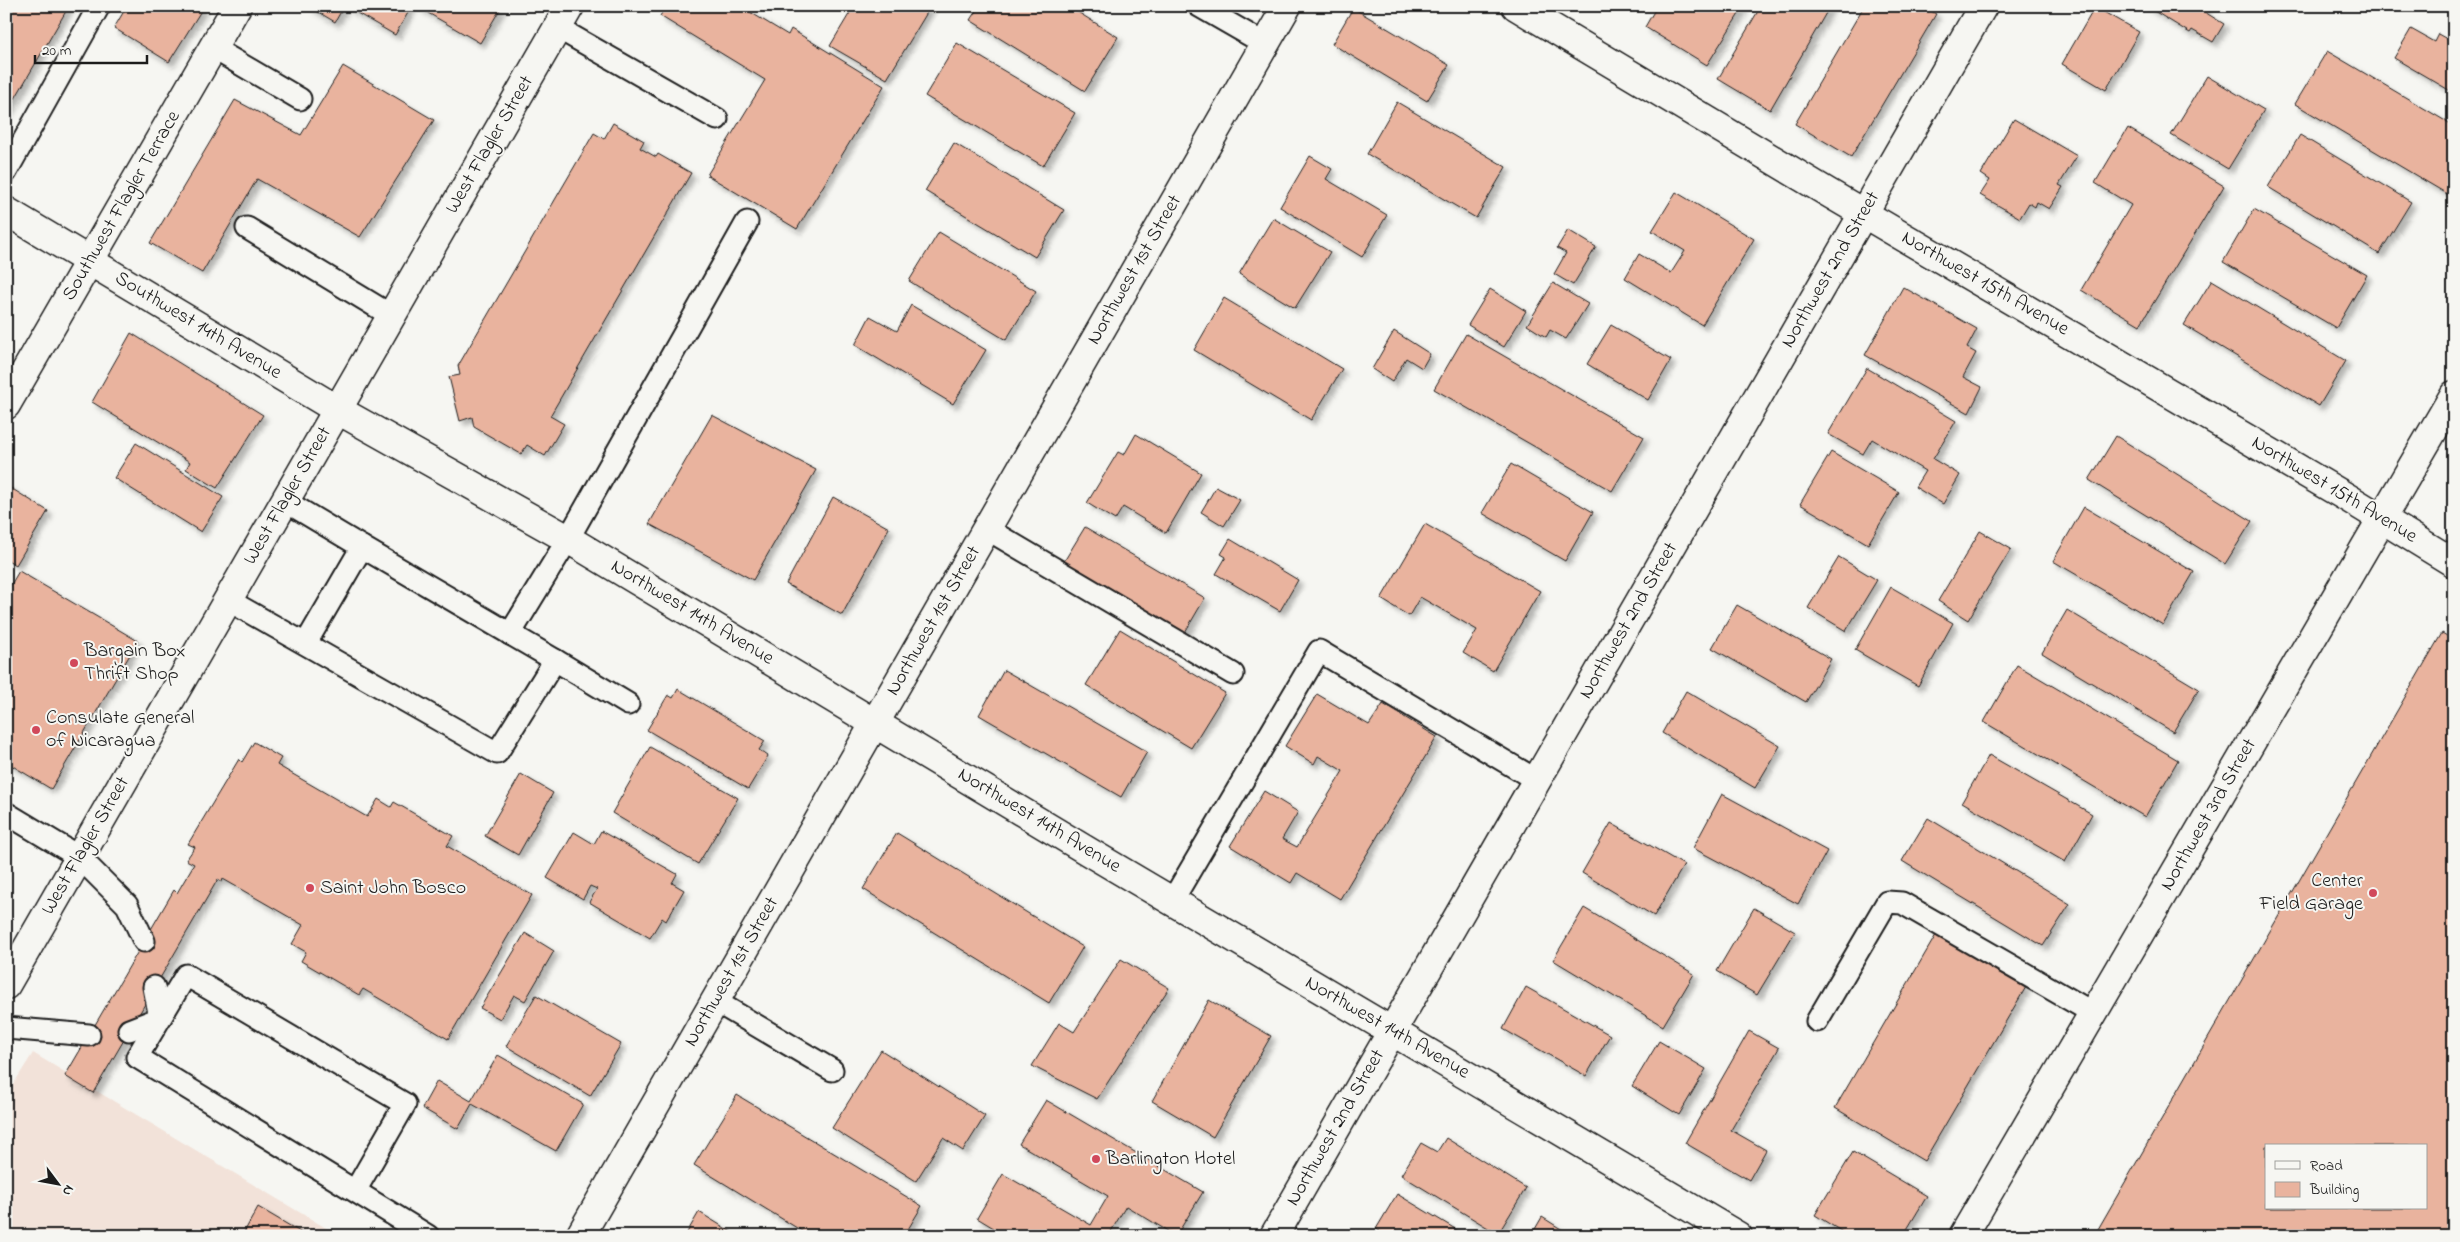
<svg xmlns="http://www.w3.org/2000/svg" width="2460" height="1242" font-family="'Indie Flower',sans-serif">
<style>
.built{fill:#f2e2d9}
.building{fill:#e9b39e;stroke:#1c1c1c;fill-rule:evenodd;filter:url(#shadow)}
.lines{fill:none;stroke-linecap:round;stroke-linejoin:round}
.service-casing{stroke:#1c1c1c;stroke-width:25}
.minor-casing{stroke:#1c1c1c;stroke-width:31}
.secondary-casing{stroke:#1c1c1c;stroke-width:31}
.service{stroke:#f6f6f2;stroke-width:21}
.minor{stroke:#f6f6f2;stroke-width:28}
.secondary{stroke:#f6f6f2;stroke-width:28}
.poi-dot{fill:#d1495b;stroke:#f6f6f2;stroke-width:2}
.labels{text-anchor:middle;dominant-baseline:central;stroke-width:4;stroke-linejoin:round;paint-order:stroke}
.street-label{font-size:20px;fill:#1c1c1c;stroke:#f6f6f2}
.poi-label{font-size:20px;fill:#1c1c1c;stroke:#f6f6f2;text-anchor:start}
</style>
<defs>
<filter id="shadow"><feDropShadow dx="4.5" dy="4.5" stdDeviation="2.5" flood-color="#0004"/></filter>
</defs>
<rect width="100%" height="100%" fill="#f6f6f2"/>
<filter id="ink" filterUnits="userSpaceOnUse"><feTurbulence type="fractalNoise" baseFrequency=".02" numOctaves="2"/><feDisplacementMap in="SourceGraphic" scale="10" xChannelSelector="R" yChannelSelector="G"/><feConvolveMatrix kernelMatrix="1 2 1 2 8 2 1 2 1" color-interpolation-filters="sRGB"/></filter>
<g filter="url(#ink)">
<polygon class="built" points="33,1053 336,1234 335,1236 6,1236 6,1096"/>
<g class="building">
<polygon points="6,6 69,6 6,114"/>
<polygon points="127,6 204,6 169,62 114,28"/>
<polygon points="308,6 344,6 335,22"/>
<polygon points="345,6 412,6 395,35"/>
<polygon points="416,6 502,6 480,43"/>
<polygon points="666,6 740,6 788,35 791,29 884,86 797,229 707,175 765,80 660,16"/>
<polygon points="854,6 931,6 887,79 830,46"/>
<polygon points="979,6 1068,6 1118,37 1085,91 970,20"/>
<polygon points="1657,6 1744,6 1707,65 1645,27"/>
<polygon points="1761,6 1830,6 1770,110 1718,79"/>
<polygon points="1864,6 1923,6 1936,14 1851,157 1795,124"/>
<polygon points="2146,6 2206,6 2203,11 2224,24 2213,42 2192,30 2190,33"/>
<polygon points="2095,7 2139,32 2106,90 2062,64"/>
<polygon points="1353,8 1449,65 1427,101 1332,44"/>
<polygon points="2411,29 2434,42 2438,34 2454,43 2454,93 2394,58"/>
<polygon points="957,43 1075,113 1043,166 925,96"/>
<polygon points="2327,51 2454,126 2454,198 2295,104"/>
<polygon points="343,66 434,120 360,237 257,179 202,273 150,243 235,100 301,135"/>
<polygon points="2207,76 2264,110 2228,169 2171,135"/>
<polygon points="1397,102 1506,167 1476,218 1367,154"/>
<polygon points="2014,119 2077,156 2059,185 2063,187 2049,209 2037,202 2035,207 2029,203 2020,218 1980,195 1990,180 1981,174"/>
<polygon points="613,123 644,141 640,148 656,157 658,154 691,173 550,416 564,424 545,456 527,445 521,454 474,427 472,417 460,421 449,377 460,375 458,366 594,133 604,139"/>
<polygon points="2128,128 2224,186 2140,325 2081,290 2131,205 2095,183"/>
<polygon points="2300,135 2411,202 2379,254 2268,187"/>
<polygon points="954,143 1064,210 1035,257 925,191"/>
<polygon points="1310,156 1332,169 1326,179 1387,215 1362,257 1280,207"/>
<polygon points="1676,192 1754,239 1702,325 1625,278 1639,254 1671,273 1685,251 1652,231"/>
<polygon points="2254,209 2367,275 2336,328 2223,262"/>
<polygon points="1273,218 1330,252 1295,308 1239,274"/>
<polygon points="1568,230 1596,247 1573,285 1554,274 1566,253 1557,248"/>
<polygon points="939,232 1036,291 1006,340 909,281"/>
<polygon points="2212,280 2346,361 2319,406 2184,325"/>
<polygon points="1553,283 1588,304 1566,339 1550,330 1546,337 1527,325"/>
<polygon points="1903,287 1977,329 1967,348 1976,353 1963,377 1982,387 1969,413 1865,355"/>
<polygon points="1490,289 1526,311 1504,347 1468,325"/>
<polygon points="1224,298 1342,369 1311,420 1194,350"/>
<polygon points="911,305 986,350 953,404 855,345 870,316 897,331"/>
<polygon points="1611,325 1671,360 1648,400 1587,364"/>
<polygon points="1394,331 1430,354 1422,368 1406,358 1392,382 1372,369"/>
<polygon points="131,333 263,415 217,488 186,469 190,462 92,402"/>
<polygon points="1466,334 1644,437 1612,491 1434,389"/>
<polygon points="1867,368 1956,421 1933,459 1960,475 1943,504 1915,487 1925,471 1872,439 1863,454 1828,434"/>
<polygon points="712,415 816,470 753,580 649,524"/>
<polygon points="1136,434 1201,473 1166,533 1123,507 1115,520 1087,503 1118,452 1124,455"/>
<polygon points="2116,436 2252,521 2225,564 2089,480"/>
<polygon points="136,443 223,497 201,532 114,478"/>
<polygon points="1831,452 1899,492 1868,544 1800,504"/>
<polygon points="1511,464 1593,512 1565,561 1482,513"/>
<polygon points="6,485 48,511 16,565 6,559"/>
<polygon points="1216,487 1240,500 1224,526 1201,512"/>
<polygon points="833,497 889,528 842,615 786,584"/>
<polygon points="2084,507 2194,572 2163,625 2053,561"/>
<polygon points="1425,524 1540,591 1493,671 1463,653 1477,630 1420,597 1409,616 1381,599"/>
<polygon points="1085,527 1205,598 1181,639 1060,568"/>
<polygon points="1980,531 2011,549 1968,620 1938,601"/>
<polygon points="1230,539 1298,580 1280,611 1216,574 1226,557 1221,554"/>
<polygon points="1839,557 1877,580 1846,631 1808,608"/>
<polygon points="19,571 138,641 51,789 6,762 6,593"/>
<polygon points="1891,587 1953,623 1918,686 1855,650"/>
<polygon points="1737,605 1831,659 1806,702 1712,648"/>
<polygon points="2067,610 2199,689 2173,732 2042,653"/>
<polygon points="1120,629 1225,693 1191,748 1086,685"/>
<path d="M2442 633 2454 640V1227L2449 1236H2094ZM2266 1146H2426V1208H2266Z"/>
<polygon points="2017,665 2178,760 2145,817 1984,722"/>
<polygon points="1004,670 1147,752 1121,797 979,715"/>
<polygon points="678,689 765,741 759,750 768,756 748,789 647,730 668,695 673,698"/>
<polygon points="1686,691 1780,746 1755,788 1662,733"/>
<polygon points="1317,694 1369,725 1383,704 1437,737 1340,899 1297,873 1291,883 1230,846 1264,791 1298,812 1282,839 1297,847 1343,771 1318,756 1314,764 1285,746"/>
<polygon points="254,742 281,758 277,765 367,817 378,799 391,807 394,802 453,836 447,846 532,895 448,1039 363,989 359,995 301,961 306,952 292,944 303,925 223,879 222,882 218,879 93,1093 65,1076 174,890 177,893 194,864 186,860 195,847 188,844 239,759 242,762"/>
<polygon points="650,747 738,798 698,864 612,813"/>
<polygon points="1989,755 2092,814 2065,862 1962,802"/>
<polygon points="521,774 553,793 518,855 485,836"/>
<polygon points="1722,794 1827,851 1798,904 1693,848"/>
<polygon points="1928,818 2070,904 2043,946 1902,861"/>
<polygon points="1611,823 1684,865 1654,916 1582,873"/>
<polygon points="601,831 677,874 672,883 684,890 666,921 662,918 650,938 589,902 597,889 590,886 583,899 547,878 574,832 594,844"/>
<polygon points="897,833 1083,947 1049,1003 863,889"/>
<polygon points="1584,908 1694,974 1663,1026 1553,960"/>
<polygon points="1754,908 1795,932 1757,995 1717,971"/>
<polygon points="525,933 554,951 525,1001 514,995 500,1019 480,1008"/>
<polygon points="1936,935 2026,987 1924,1161 1835,1108"/>
<polygon points="1121,959 1169,988 1097,1099 1032,1066 1059,1023 1074,1032"/>
<polygon points="1526,987 1610,1035 1586,1076 1503,1029"/>
<polygon points="536,995 621,1044 590,1096 506,1046"/>
<polygon points="1209,1000 1271,1036 1213,1137 1152,1101"/>
<polygon points="1749,1031 1779,1048 1731,1130 1766,1150 1749,1180 1685,1143"/>
<polygon points="1659,1041 1706,1069 1679,1115 1632,1086"/>
<polygon points="881,1050 985,1116 963,1151 943,1138 916,1181 832,1128"/>
<polygon points="498,1055 583,1104 556,1151 472,1104 458,1129 422,1108 437,1081 471,1101"/>
<polygon points="737,1095 922,1206 904,1236 810,1236 694,1165"/>
<polygon points="1046,1100 1203,1192 1176,1236 1126,1206 1110,1233 1115,1236 1007,1236 977,1218 1003,1174 1091,1225 1108,1196 1019,1144"/>
<polygon points="1446,1138 1526,1188 1498,1234 1401,1175 1421,1143 1437,1152"/>
<polygon points="1853,1152 1927,1196 1903,1236 1849,1236 1815,1215"/>
<polygon points="1397,1194 1467,1236 1388,1236 1376,1229"/>
<polygon points="258,1207 307,1236 242,1236"/>
<polygon points="699,1212 738,1236 685,1236"/>
<polygon points="1542,1217 1569,1234 1568,1236 1531,1236"/>
</g>
<g class="lines">
<g class="service-casing">
<g id="service">
<polyline points="1199,6 1265,44"/>
<polyline points="558,28 717,119"/>
<polyline points="213,48 300,99"/>
<polyline points="6,172 99,6"/>
<polyline points="247,228 392,316"/>
<polyline points="285,501 362,547"/>
<polyline points="987,529 1233,674"/>
<polyline points="228,600 497,753 555,660 362,547 306,643"/>
<polyline points="510,634 568,539 747,222"/>
<polyline points="555,660 628,704"/>
<polyline points="6,813 79,857 127,905 144,941"/>
<polyline points="1172,901 1319,651 1538,781"/>
<polyline points="715,1001 832,1070"/>
<polyline points="1817,1021 1887,902 1902,903 2093,1013"/>
<polyline points="6,1028 89,1035"/>
<polyline points="129,1030 160,1018 154,987"/>
<polyline points="355,1191 405,1104 186,975 137,1057 428,1236"/>
</g>
</g>
<g class="minor-casing">
<g id="minor">
<polyline points="1516,6 1827,192 2348,498 2454,563"/>
<polyline points="6,211 338,410 568,539 1089,852 1738,1236"/>
<polyline points="6,405 237,6"/>
<polyline points="580,1236 1287,6"/>
<polyline points="1274,1236 1983,6"/>
<polyline points="1963,1236 2454,395"/>
</g>
</g>
<g class="secondary-casing">
<polyline id="secondary" points="6,985 570,6"/>
</g>
<use href="#service" class="service"/>
<use href="#minor" class="minor"/>
<use href="#secondary" class="secondary"/>
</g>
</g>
<g class="poi-dot">
<circle cx="74" cy="663" r="5"/>
<circle cx="36" cy="730" r="5"/>
<circle cx="310" cy="888" r="5"/>
<circle cx="2373" cy="893" r="5"/>
<circle cx="1096" cy="1159" r="5"/>
</g>
<g class="labels">
<g class="street-label">
<text transform="translate(490 145) rotate(-60)">West Flagler Street</text>
<text transform="translate(122 206) rotate(-60)">Southwest Flagler Terrace</text>
<text transform="translate(1135 270) rotate(-60)">Northwest 1st Street</text>
<text transform="translate(1831 270) rotate(-60)">Northwest 2nd Street</text>
<text transform="translate(1985 284) rotate(30)">Northwest 15th Avenue</text>
<text transform="translate(198 326) rotate(31)">Southwest 14th Avenue</text>
<text transform="translate(2334 490) rotate(31)">Northwest 15th Avenue</text>
<text transform="translate(288 496) rotate(-60)">West Flagler Street</text>
<text transform="translate(692 613) rotate(31)">Northwest 14th Avenue</text>
<text transform="translate(934 621) rotate(-60)">Northwest 1st Street</text>
<text transform="translate(1629 621) rotate(-60)">Northwest 2nd Street</text>
<text transform="translate(2209 815) rotate(-60)">Northwest 3rd Street</text>
<text transform="translate(1039 821) rotate(31)">Northwest 14th Avenue</text>
<text transform="translate(86 846) rotate(-60)">West Flagler Street</text>
<text transform="translate(732 972) rotate(-60)">Northwest 1st Street</text>
<text transform="translate(1387 1028) rotate(30)">Northwest 14th Avenue</text>
<text transform="translate(1336 1128) rotate(-60)">Northwest 2nd Street</text>
</g>
<g class="poi-label">
<text x="84" y="651">Bargain Box<tspan x="84" dy="23">Thrift Shop</tspan></text>
<text x="46" y="718">Consulate General<tspan x="46" dy="23">of Nicaragua</tspan></text>
<text x="2363" y="881" text-anchor="end">Center<tspan x="2363" dy="23">Field Garage</tspan></text>
<text x="320" y="888">Saint John Bosco</text>
<text x="1106" y="1159">Barlington Hotel</text>
</g>
</g>
<rect width="2460" height="1242" fill="none" stroke="#f6f6f2" stroke-width="25"/>
<rect x="12" y="12" width="2435" height="1217" fill="none" stroke="#1c1c1c" stroke-width="2" filter="url(#ink)"/>
<rect x="2265" y="1144" width="162" height="65" fill="#f6f6f2" stroke="#9f9f9c"/>
<rect x="2275" y="1161" width="25" height="8" fill="#f6f6f2" stroke="#9f9f9c"/>
<text x="2310" y="1170" font-size="15" fill="#1c1c1c">Road</text>
<rect x="2275" y="1182" width="25" height="15" fill="#e9b39e" stroke="#9f9f9c"/>
<text x="2310" y="1194" font-size="15" fill="#1c1c1c">Building</text>
<g transform="translate(58 1184) rotate(122)" stroke="#f6f6f2" stroke-width="4" paint-order="stroke">
<path d="M0-4L9 19L0 12L-9 19Z" fill="#1c1c1c"/>
<text y="-8" font-size="14" font-weight="bold" text-anchor="middle" fill="#1c1c1c">N</text>
</g>
<path d="M35 55v8h112v-8" fill="none" stroke="#1c1c1c" stroke-width="2.5"/>
<text x="42" y="55" font-size="15" fill="#1c1c1c" stroke="#f6f6f2" stroke-width="4" paint-order="stroke">20 m</text>
</svg>
